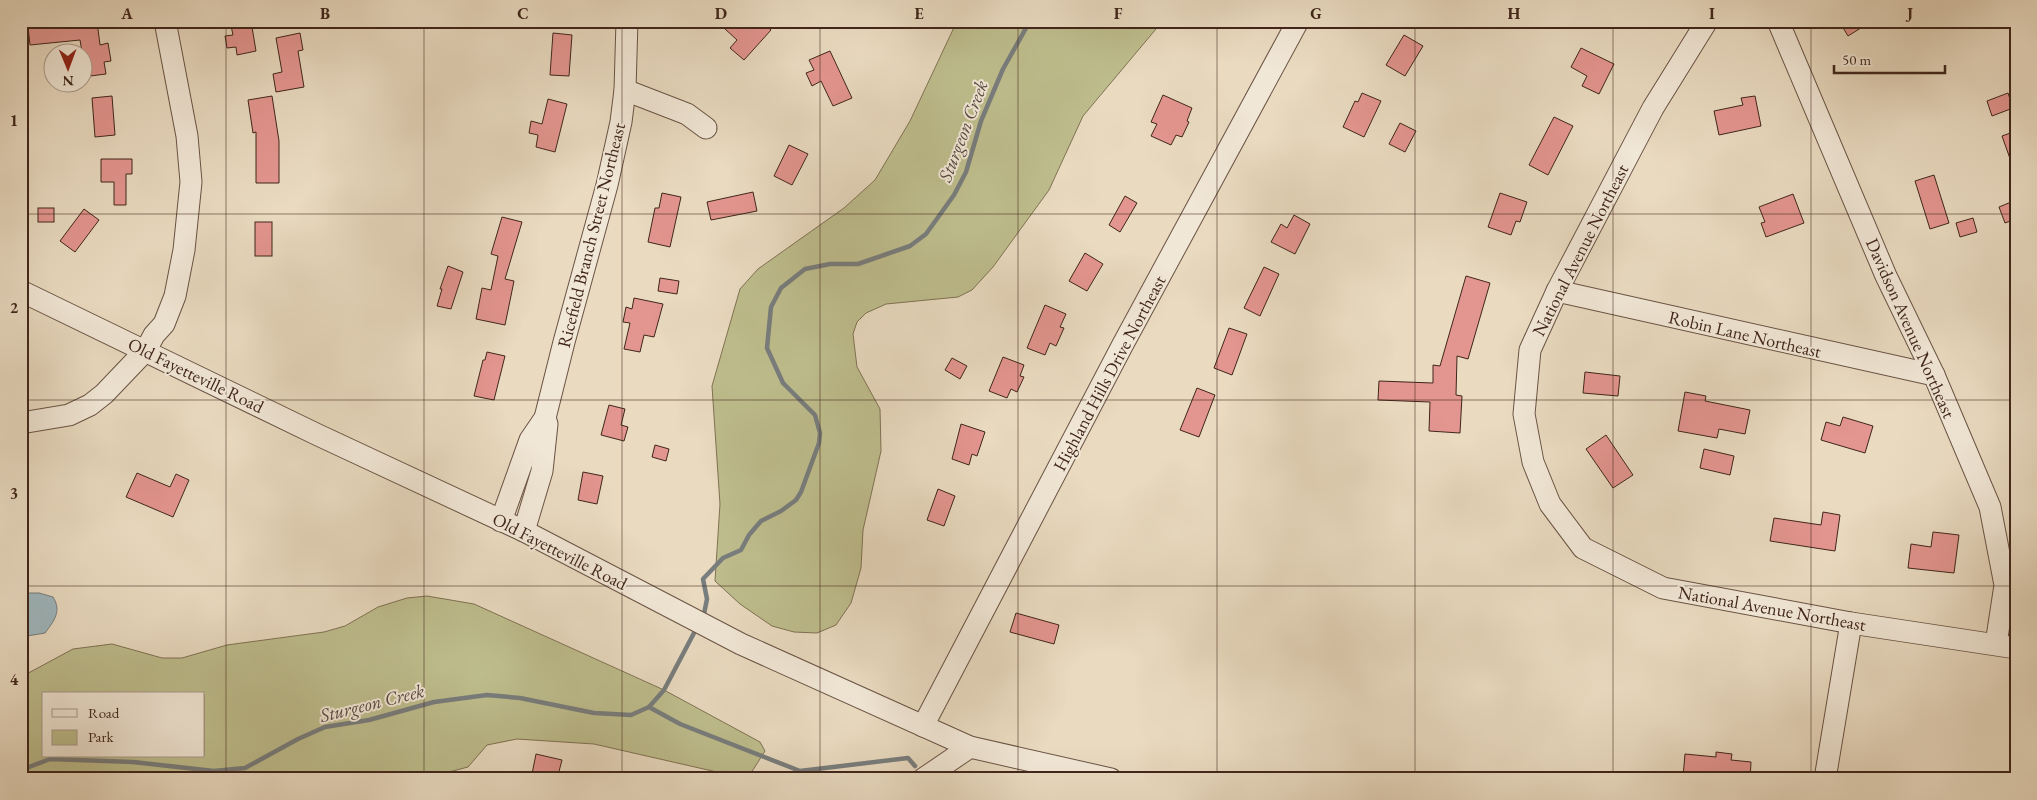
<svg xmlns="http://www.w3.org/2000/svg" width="2037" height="800" font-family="'EB Garamond',serif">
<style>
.green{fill:#bebd8d;stroke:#7f7254;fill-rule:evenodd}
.water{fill:#9eb7be;stroke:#787d7d}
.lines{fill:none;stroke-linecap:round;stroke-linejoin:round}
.stream{stroke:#787d7d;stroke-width:4.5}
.building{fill:#e3958f;stroke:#40261b}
.minor-casing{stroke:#6a5344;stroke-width:23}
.minor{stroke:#f1e7d6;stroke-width:21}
.grid{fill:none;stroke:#40261b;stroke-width:1;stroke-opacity:0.55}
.labels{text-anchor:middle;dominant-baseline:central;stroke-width:4;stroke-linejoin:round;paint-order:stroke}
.street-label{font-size:18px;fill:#40261b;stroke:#f1e7d6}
.water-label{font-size:19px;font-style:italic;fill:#584a44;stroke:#f1e7d6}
.neatline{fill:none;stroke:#40261b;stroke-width:2}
.grid-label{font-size:16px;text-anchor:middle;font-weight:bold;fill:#40261b}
</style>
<rect width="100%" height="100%" fill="#e9dac0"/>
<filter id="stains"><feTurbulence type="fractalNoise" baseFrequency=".004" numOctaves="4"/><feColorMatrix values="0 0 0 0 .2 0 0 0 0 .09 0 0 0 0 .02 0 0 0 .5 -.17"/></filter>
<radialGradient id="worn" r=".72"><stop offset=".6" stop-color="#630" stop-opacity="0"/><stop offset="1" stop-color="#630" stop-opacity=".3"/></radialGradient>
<g class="green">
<polygon points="957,21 1160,21 1156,29 1083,116 1049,190 993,267 972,290 958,297 886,304 866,313 857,322 853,334 857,367 880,409 881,451 863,530 861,568 851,603 836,625 817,633 794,632 772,626 740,604 715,581 720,504 712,386 740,289 758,269 844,208 875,180 910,121"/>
<path d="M427 596 474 604 664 690 760 742 765 751 751 773 730 775 594 744 517 739 487 745 468 767 422 779H21V677L73 649 112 644 162 658H182L227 645 324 632 345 626 378 607 407 598ZM44 694H204V756H44Z"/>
</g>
<path class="water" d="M21 593H39L53 597C62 611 54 621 45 633L21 637Z"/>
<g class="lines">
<g class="stream">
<polyline points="704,614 707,599 703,579 723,558 741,550 749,535 761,521 781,511 796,500 801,492 819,443 820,433 815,415 783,383 767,348 771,307 781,288 805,269 830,264 858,264 910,246 926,234 954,195 966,172 981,121 1003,69 1030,21"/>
<polyline points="649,707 680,724 800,771 908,758 915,766"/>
<polyline points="21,770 50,759 133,762 214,771 245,768 298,739 325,727 369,720 434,702 487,695 520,698 594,713 631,715 649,707 664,690 694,633"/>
</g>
</g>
<g class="building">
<polygon points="77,21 97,21 100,45 108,43 111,61 104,62 106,74 82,77 82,52 80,40 30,45 28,27"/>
<polygon points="230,21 251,21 256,51 237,55 236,47 227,48 225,36 233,35"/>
<polygon points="730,21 761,21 771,30 744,60 730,48 737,40 724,28"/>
<polygon points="1839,21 1872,21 1848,36"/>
<polygon points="300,33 303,50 298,51 304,87 276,92 273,74 282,72 276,38"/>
<polygon points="553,33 572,35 569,76 550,75"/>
<polygon points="1404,35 1423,46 1405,76 1386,65"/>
<polygon points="1581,48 1614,64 1599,94 1582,86 1587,76 1571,67"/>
<polygon points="830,51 852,98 833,106 821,81 812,86 806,73 814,70 809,60"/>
<polygon points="1362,93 1381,101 1364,137 1343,127 1355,101 1358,102"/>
<polygon points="2008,93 2013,108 1992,116 1987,101"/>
<polygon points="1163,95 1192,108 1187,121 1189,122 1182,137 1176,135 1171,145 1151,136 1157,124 1151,122"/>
<polygon points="112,96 115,135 95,137 92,98"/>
<polygon points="272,96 279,141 279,183 256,183 256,132 253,133 248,100"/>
<polygon points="1755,96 1761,126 1719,135 1714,111 1743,105 1741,98"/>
<polygon points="548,99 567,104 555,152 536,147 538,135 529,133 531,121 542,124"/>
<polygon points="1554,117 1573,126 1548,175 1529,165"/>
<polygon points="1400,123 1416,131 1405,152 1389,144"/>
<polygon points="2016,131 2016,170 2014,170 2002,136"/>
<polygon points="789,145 808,154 792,185 774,176"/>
<polygon points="101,159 132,159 132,174 126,174 126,205 114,205 114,182 101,182"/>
<polygon points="1934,175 1949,223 1930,229 1915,181"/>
<polygon points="753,192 757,211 711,220 707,202"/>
<polygon points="662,193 681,197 670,247 648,242 655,208 659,208"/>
<polygon points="1500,193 1527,202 1520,222 1516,221 1511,235 1488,227"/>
<polygon points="1793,194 1804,223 1766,237 1761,223 1765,222 1759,207"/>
<polygon points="1125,196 1137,203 1120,232 1109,225"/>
<polygon points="2016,200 2016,219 2005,223 1999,207"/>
<rect x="38" y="208" width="16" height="14"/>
<polygon points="84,209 99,220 75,252 60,241"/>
<polygon points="1294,215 1310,224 1295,254 1271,242 1281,224 1287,228"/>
<polygon points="502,217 522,222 505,279 514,281 505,325 476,319 482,288 491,290 498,256 491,254"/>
<polygon points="1973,218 1977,232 1960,237 1956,223"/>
<rect x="255" y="222" width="17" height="34"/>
<polygon points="1085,253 1103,264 1087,291 1069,281"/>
<polygon points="448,266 463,272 451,309 437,306 442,289 440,289"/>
<polygon points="1264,267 1279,274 1260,316 1244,308"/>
<polygon points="1466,276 1490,283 1468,359 1457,356 1456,395 1462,396 1460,433 1429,431 1430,402 1378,400 1379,381 1433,383 1433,365 1440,366"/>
<polygon points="660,278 679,281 677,294 658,291"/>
<polygon points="634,298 663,304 654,337 644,335 640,352 624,349 630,323 623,322 626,307 632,309"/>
<polygon points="1045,305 1066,314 1060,327 1064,328 1056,346 1050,343 1045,355 1027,348"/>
<polygon points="1229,328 1247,334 1232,375 1214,368"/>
<polygon points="487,352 505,356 494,400 474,396 483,360 485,360"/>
<polygon points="1003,357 1024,365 1020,376 1024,377 1017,392 1011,389 1007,398 989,391"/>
<polygon points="952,358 967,366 960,379 945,370"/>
<polygon points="1585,372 1620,376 1618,396 1583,393"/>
<polygon points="1197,388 1215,395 1199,437 1180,430"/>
<polygon points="1685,392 1706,396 1705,401 1750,410 1745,434 1719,429 1717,438 1678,431"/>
<polygon points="609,405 625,409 621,425 628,427 624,441 601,435"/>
<polygon points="1843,417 1873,426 1865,453 1821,440 1826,422 1840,426"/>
<polygon points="961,424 985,432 977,456 972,454 969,465 952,459"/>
<polygon points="1606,435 1633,475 1613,488 1586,449"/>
<polygon points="655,445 669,449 666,461 652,457"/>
<polygon points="1704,449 1734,456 1730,475 1700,468"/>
<polygon points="583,472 603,476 597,504 578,500"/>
<polygon points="137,473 170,487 176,474 189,480 173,517 126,497"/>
<polygon points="938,489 955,496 944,526 927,520"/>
<polygon points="1823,512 1840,515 1835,551 1770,541 1774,518 1821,525"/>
<polygon points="1933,532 1959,535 1954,573 1908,568 1911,544 1931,547"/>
<polygon points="1016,613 1059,625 1054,644 1010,632"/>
<polygon points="1716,752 1732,754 1731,760 1751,762 1750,779 1683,777 1685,754 1716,757"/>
<polygon points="536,754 562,760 557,779 531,779"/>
</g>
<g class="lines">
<g class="minor-casing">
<g id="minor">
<polyline points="1707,21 1653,108 1557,291 1530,350 1524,414 1533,462 1550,504 1583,548 1663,588 1851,623 2016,648"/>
<polyline points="1778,21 1886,276 1934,375 1990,507 2005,585 1996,644"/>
<polyline points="625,90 687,114 706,128"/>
<polyline points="21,291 316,434 524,531 741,644 970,747 1111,779"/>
<polyline points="1557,291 1934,375"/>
<polyline points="21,423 69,415 90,405 104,394 146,350 154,335 164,324 175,296 184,250 191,182 187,136 165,21"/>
<polyline points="501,521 530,440 545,418 564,342 607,185 621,122 625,90 627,21"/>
<polyline points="524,531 542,471 547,424 545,418"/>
<polyline points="923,726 1122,346 1298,21"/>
<polyline points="923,779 970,747"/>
<polyline points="1825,779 1851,623"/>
</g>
</g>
<use href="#minor" class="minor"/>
</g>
<path class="grid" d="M226 21V779M424 21V779M622 21V779M820 21V779M1018 21V779M1217 21V779M1415 21V779M1613 21V779M1811 21V779M21 214H2016M21 400H2016M21 586H2016"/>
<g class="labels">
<g class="street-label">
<text transform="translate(591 235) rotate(-76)">Ricefield Branch Street Northeast</text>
<text transform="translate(1580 250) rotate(-63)">National Avenue Northeast</text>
<text transform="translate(1911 328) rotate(66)">Davidson Avenue Northeast</text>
<text transform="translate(1745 334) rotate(13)">Robin Lane Northeast</text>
<text transform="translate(1109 373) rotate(-62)">Highland Hills Drive Northeast</text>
<text transform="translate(196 375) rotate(26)">Old Fayetteville Road</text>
<text transform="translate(560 551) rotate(27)">Old Fayetteville Road</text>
<text transform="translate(1772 608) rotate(10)">National Avenue Northeast</text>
</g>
<g class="water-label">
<text transform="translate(963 131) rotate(-69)">Sturgeon Creek</text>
<text transform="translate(372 703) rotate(-14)">Sturgeon Creek</text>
</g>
</g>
<rect width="2037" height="800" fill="none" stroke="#e9dac0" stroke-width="55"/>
<rect x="42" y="692" width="162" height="65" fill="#f1e7d6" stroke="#aa9a8b"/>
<rect x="52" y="709" width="25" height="8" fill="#f1e7d6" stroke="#aa9a8b"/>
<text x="88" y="718" font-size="15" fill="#40261b">Road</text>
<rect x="52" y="730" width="25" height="15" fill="#bebd8d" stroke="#aa9a8b"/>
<text x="88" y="742" font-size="15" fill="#40261b">Park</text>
<g transform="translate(68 68) rotate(179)"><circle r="24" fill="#f1e7d6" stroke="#aa9a8b"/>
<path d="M0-4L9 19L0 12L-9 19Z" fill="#8f2418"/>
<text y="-8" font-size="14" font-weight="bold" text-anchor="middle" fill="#40261b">N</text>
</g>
<path d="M1834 65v8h111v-8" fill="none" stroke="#40261b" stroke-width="2.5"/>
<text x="1842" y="65" font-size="15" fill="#40261b" stroke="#f1e7d6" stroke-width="4" paint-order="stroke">50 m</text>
<rect x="28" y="28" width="1982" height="744" class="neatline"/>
<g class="grid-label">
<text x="127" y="19">A</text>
<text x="325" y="19">B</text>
<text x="523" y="19">C</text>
<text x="721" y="19">D</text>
<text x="919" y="19">E</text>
<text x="1118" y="19">F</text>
<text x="1316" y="19">G</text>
<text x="1514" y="19">H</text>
<text x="1712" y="19">I</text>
<text x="1910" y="19">J</text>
<text x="14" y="126">1</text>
<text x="14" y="313">2</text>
<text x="14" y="499">3</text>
<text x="14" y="685">4</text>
</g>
<rect width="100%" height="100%" filter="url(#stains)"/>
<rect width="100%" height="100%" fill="url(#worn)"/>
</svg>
